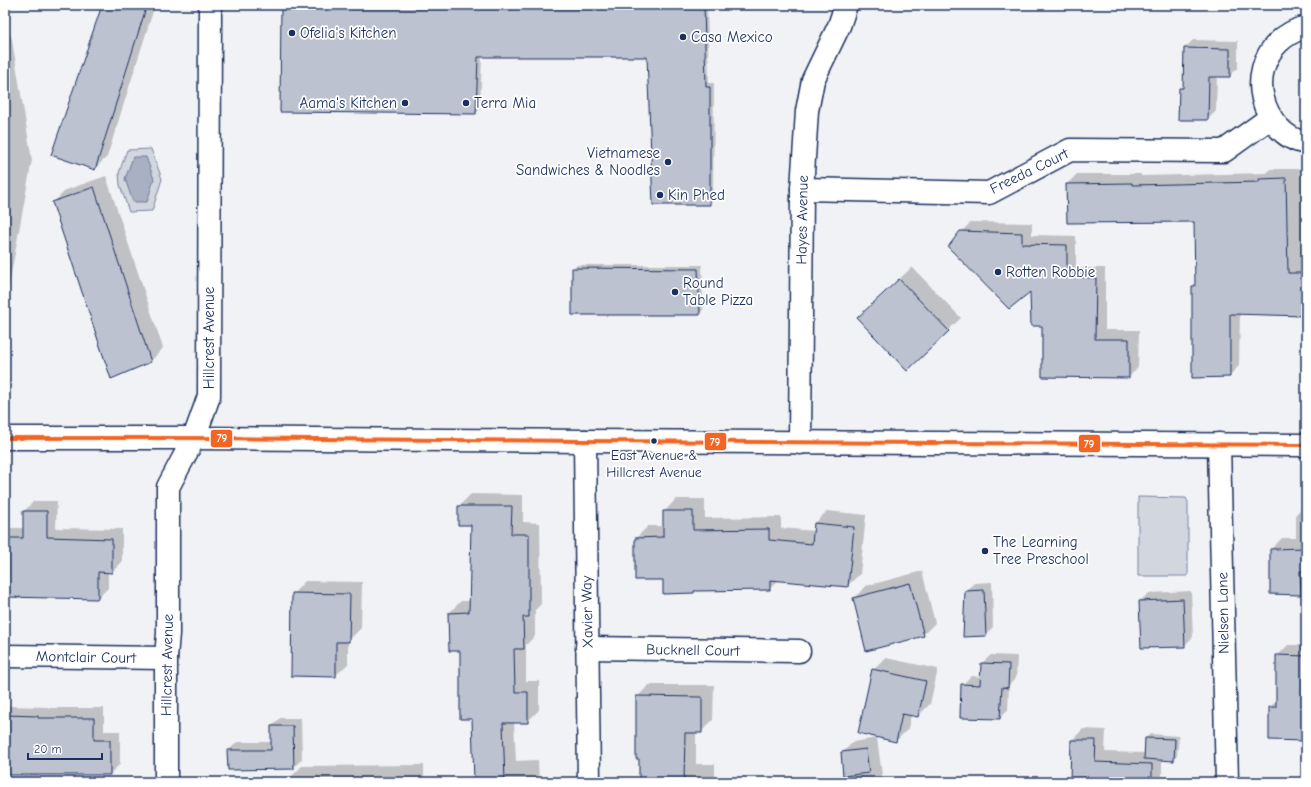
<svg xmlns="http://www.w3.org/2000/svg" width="1311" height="787" font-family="'Comic Neue',sans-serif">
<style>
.green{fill:#d2d6df;stroke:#76829e}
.water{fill:#a8b0c2;stroke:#707c9a}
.shadow{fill:#0003}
.building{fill:#bcc2d0;stroke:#1b2f5e}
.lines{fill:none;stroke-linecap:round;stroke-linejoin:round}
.minor-casing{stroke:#1b2f5e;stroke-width:25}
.secondary-casing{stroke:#1b2f5e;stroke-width:25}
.minor{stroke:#fff;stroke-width:22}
.secondary{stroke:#fff;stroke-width:22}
.bus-1-casing{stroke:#fff;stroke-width:7}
.bus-1{stroke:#f26522;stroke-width:4}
.poi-dot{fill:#1b2f5e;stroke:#fff;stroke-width:1.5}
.labels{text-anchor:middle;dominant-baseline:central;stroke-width:3.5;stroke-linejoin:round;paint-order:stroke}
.bus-label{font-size:14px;fill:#1b2f5e;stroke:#fff}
.poi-label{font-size:15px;fill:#1b2f5e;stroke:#fff;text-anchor:start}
.street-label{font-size:15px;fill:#1b2f5e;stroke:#fff}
.line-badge{stroke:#fff;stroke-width:1.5}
.badge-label{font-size:11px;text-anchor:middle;font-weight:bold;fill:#fff}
</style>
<rect width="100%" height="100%" fill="#f1f2f5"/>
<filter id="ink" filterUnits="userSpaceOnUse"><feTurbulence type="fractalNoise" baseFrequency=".025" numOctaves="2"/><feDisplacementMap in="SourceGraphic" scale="8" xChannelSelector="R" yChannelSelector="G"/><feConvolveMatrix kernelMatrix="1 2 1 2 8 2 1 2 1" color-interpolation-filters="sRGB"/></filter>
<g filter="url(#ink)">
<g class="green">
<polygon points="151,149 162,179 152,211 129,212 120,185 119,173 127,150"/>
<polygon points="1138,497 1186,498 1188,502 1188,576 1138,576"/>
</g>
<polygon class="water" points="133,157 146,157 154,179 147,202 133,202 125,179"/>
<g class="shadow">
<polygon points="103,5 155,5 107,157 94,169"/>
<polygon points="282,5 707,5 709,83 714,83 713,200 709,204 648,56 482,56 480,109 476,113"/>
<polygon points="5,17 12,40 32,160 5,307"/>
<polygon points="1193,40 1238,41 1238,68 1229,76 1217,76 1216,111 1208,119 1180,89 1184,85 1185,48"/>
<polygon points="1270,169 1306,169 1306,315 1240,314 1239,366 1229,376 1193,287 1196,284 1195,221 1067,184 1077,174 1141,174 1141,176 1266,173"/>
<polygon points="106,176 163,348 151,361 112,377 54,202 66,190"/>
<polygon points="971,222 1032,223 1032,235 1076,236 1076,268 1105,268 1105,330 1139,330 1138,367 1129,377 1043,325 1031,289 961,232"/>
<polygon points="577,265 702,265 703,310 699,314 573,269"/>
<polygon points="912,267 961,318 907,369 871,306"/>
<polygon points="471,494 523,495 523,522 540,523 541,604 535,610 535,636 526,645 526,681 539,681 539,710 527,722 514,722 516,761 538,760 539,782 475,782 473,718 461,650 450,650 449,613 461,601 471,601 472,524 459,506"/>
<polygon points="676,499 705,499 705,518 781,517 781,528 814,531 815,523 827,511 866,515 860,574 847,586 779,580 769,589 696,590 694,592 664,578 636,538 648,526 664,526 664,512"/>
<polygon points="34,501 57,501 56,528 122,529 122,562 112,572 108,572 108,588 98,598 5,597 5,528 24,528 24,511"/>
<polygon points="1306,504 1306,588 1300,594 1271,549 1282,538 1296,538 1296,514"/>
<polygon points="922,571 935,623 923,635 854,598 866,586"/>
<polygon points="305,581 362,582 361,628 348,641 348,664 335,676 293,594"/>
<polygon points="992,582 993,627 985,635 966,591 974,583"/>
<polygon points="1191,591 1193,637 1184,646 1140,601 1149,593"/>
<polygon points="1288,645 1306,645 1306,740 1270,707 1277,700 1277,656"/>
<polygon points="991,655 1017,656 1016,678 1009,685 1008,710 1000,718 962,685 971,676 982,677 982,663"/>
<polygon points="886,658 938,669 930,704 918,716 911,715 908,729 896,741 873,670"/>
<polygon points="649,685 714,685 713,720 701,732 696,732 696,764 715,764 715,782 640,782 640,758 637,697"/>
<polygon points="5,706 48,707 48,708 104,708 104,731 120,731 120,764 110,774 5,774"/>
<polygon points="280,718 301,718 302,759 293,768 228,751 237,742 272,742 272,726"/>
<polygon points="1083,729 1106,730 1105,752 1145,753 1146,738 1150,734 1179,736 1177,756 1173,760 1162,759 1162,782 1071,782 1072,740"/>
<polygon points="877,738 883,782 825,782 828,779 844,776 842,753 853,742"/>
<polygon points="424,765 424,782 291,782 291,777 302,766"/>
</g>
<g class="building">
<polygon points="102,5 147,5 95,170 51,155"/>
<polygon points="281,5 704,5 706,87 710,87 710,205 653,205 647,57 478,57 476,114 280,112"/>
<polygon points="1184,48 1230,49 1230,77 1209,77 1208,120 1178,120 1179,88 1183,88"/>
<polygon points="1286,178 1288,273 1306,273 1306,316 1230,314 1230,377 1192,378 1192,286 1195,286 1194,222 1067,223 1066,184 1132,183 1132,185 1259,182 1259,179"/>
<polygon points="94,187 151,362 111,379 52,202"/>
<polygon points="960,231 1022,233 1022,244 1067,245 1067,277 1096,278 1095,339 1129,339 1129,378 1042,377 1042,326 1031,326 1030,292 1009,309 948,247"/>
<polygon points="572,268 698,269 700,315 572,315"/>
<polygon points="899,279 949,331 907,371 857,318"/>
<polygon points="458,506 512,506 511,534 529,534 529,617 523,617 524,649 514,649 515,692 528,692 528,723 503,723 505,782 474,782 472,719 460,719 460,651 449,651 448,613 469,612 471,525 458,525"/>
<polygon points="23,511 47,511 47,537 112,539 112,573 98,572 98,599 5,597 5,538 23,538"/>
<polygon points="663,511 693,511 693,530 769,529 769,540 812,544 814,523 854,527 848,587 770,580 770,590 694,591 694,593 663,594 663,580 635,580 635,538 663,537"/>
<polygon points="1306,548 1306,571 1300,571 1301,595 1270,594 1270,549"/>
<polygon points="910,583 924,636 866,651 853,598"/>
<polygon points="984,590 986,636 963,637 965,591"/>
<polygon points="292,593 350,594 349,642 336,642 336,677 291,676"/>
<polygon points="1183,599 1185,647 1141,648 1139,601"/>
<polygon points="1276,655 1306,656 1306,741 1269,740 1269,707 1276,707"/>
<polygon points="981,663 1009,664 1008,688 1002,687 1000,719 960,718 961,684 980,685"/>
<polygon points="872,669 926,681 918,717 902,714 896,742 858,733"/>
<polygon points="636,696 702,697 702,733 685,733 684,782 639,782 639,759 636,759"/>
<polygon points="5,715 38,716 38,718 94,718 94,740 110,740 110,775 5,775"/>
<polygon points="271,726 293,726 294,769 228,770 227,750 271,750"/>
<polygon points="1145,738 1175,739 1174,761 1144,759"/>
<polygon points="1071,740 1096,740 1095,762 1152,764 1152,782 1070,782"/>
<polygon points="866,749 869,773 843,776 841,752"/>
</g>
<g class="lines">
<g class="minor-casing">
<g id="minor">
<path d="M1306 27C1260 39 1247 92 1278 127 1285 135 1295 141 1306 143"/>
<polyline points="802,189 989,193 1070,150 1224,151 1270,118"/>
<polyline points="585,441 589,782"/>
<polyline points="800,443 802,189 807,111 813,80 839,26 846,5"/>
<polyline points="1219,444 1227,782"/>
<polyline points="587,648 799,651"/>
<polyline points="5,656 166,658"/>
<polyline points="166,782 166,658 168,633 168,487 194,438 209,396 210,5"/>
</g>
</g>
<g class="secondary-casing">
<polyline id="secondary" points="5,438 194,438 585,441 1306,445"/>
</g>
<use href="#minor" class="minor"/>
<use href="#secondary" class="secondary"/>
<g class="bus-1-casing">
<polyline id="bus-1" points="5,438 194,438 585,441 1306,445"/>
</g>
<use href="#bus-1" class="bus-1"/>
</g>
</g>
<g class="poi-dot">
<circle cx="292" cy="33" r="4"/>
<circle cx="683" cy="37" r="4"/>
<circle cx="405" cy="103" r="4"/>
<circle cx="466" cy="103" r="4"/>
<circle cx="668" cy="162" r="4"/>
<circle cx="660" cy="195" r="4"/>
<circle cx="998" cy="272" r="4"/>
<circle cx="675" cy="292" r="4"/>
<circle cx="654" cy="441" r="3.5"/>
<circle cx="985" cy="551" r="4"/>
</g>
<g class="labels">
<g class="bus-label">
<text x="654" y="455">East Avenue &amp;<tspan x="654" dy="17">Hillcrest Avenue</tspan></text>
</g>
<g class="poi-label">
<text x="300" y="33">Ofelia's Kitchen</text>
<text x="691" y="37">Casa Mexico</text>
<text x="397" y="103" text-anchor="end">Aama's Kitchen</text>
<text x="474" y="103">Terra Mia</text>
<text x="660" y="153" text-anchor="end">Vietnamese<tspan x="660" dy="17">Sandwiches &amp; Noodles</tspan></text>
<text x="668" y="195">Kin Phed</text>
<text x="1006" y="272">Rotten Robbie</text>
<text x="683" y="283">Round<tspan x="683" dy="17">Table Pizza</tspan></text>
<text x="993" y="542">The Learning<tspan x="993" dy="17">Tree Preschool</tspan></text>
</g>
<g class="street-label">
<text transform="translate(1029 171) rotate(-26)">Freeda Court</text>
<text transform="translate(802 220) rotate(-89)">Hayes Avenue</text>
<text transform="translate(209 338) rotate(-90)">Hillcrest Avenue</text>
<text transform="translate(587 612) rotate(-91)">Xavier Way</text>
<text transform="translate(1223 613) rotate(-91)">Nielsen Lane</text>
<text transform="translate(693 650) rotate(1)">Bucknell Court</text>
<text transform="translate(86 657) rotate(1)">Montclair Court</text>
<text transform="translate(167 665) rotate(-89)">Hillcrest Avenue</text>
</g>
</g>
<g class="line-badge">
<rect x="210" y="429" width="23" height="19" rx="4" fill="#f26522"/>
<rect x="704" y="432" width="23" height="19" rx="4" fill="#f26522"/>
<rect x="1078" y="434" width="23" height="19" rx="4" fill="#f26522"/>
</g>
<g class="badge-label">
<text x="222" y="442">79</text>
<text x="715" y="446">79</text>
<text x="1089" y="448">79</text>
</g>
<rect width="1311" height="787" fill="none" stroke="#fff" stroke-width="20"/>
<rect x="10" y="10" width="1291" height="767" fill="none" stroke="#1b2f5e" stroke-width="1.5" filter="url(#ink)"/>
<path d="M28 753v6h74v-6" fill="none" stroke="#1b2f5e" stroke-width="2"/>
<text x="34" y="753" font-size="12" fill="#1b2f5e" stroke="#ffffff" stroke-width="3" paint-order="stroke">20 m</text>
</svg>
